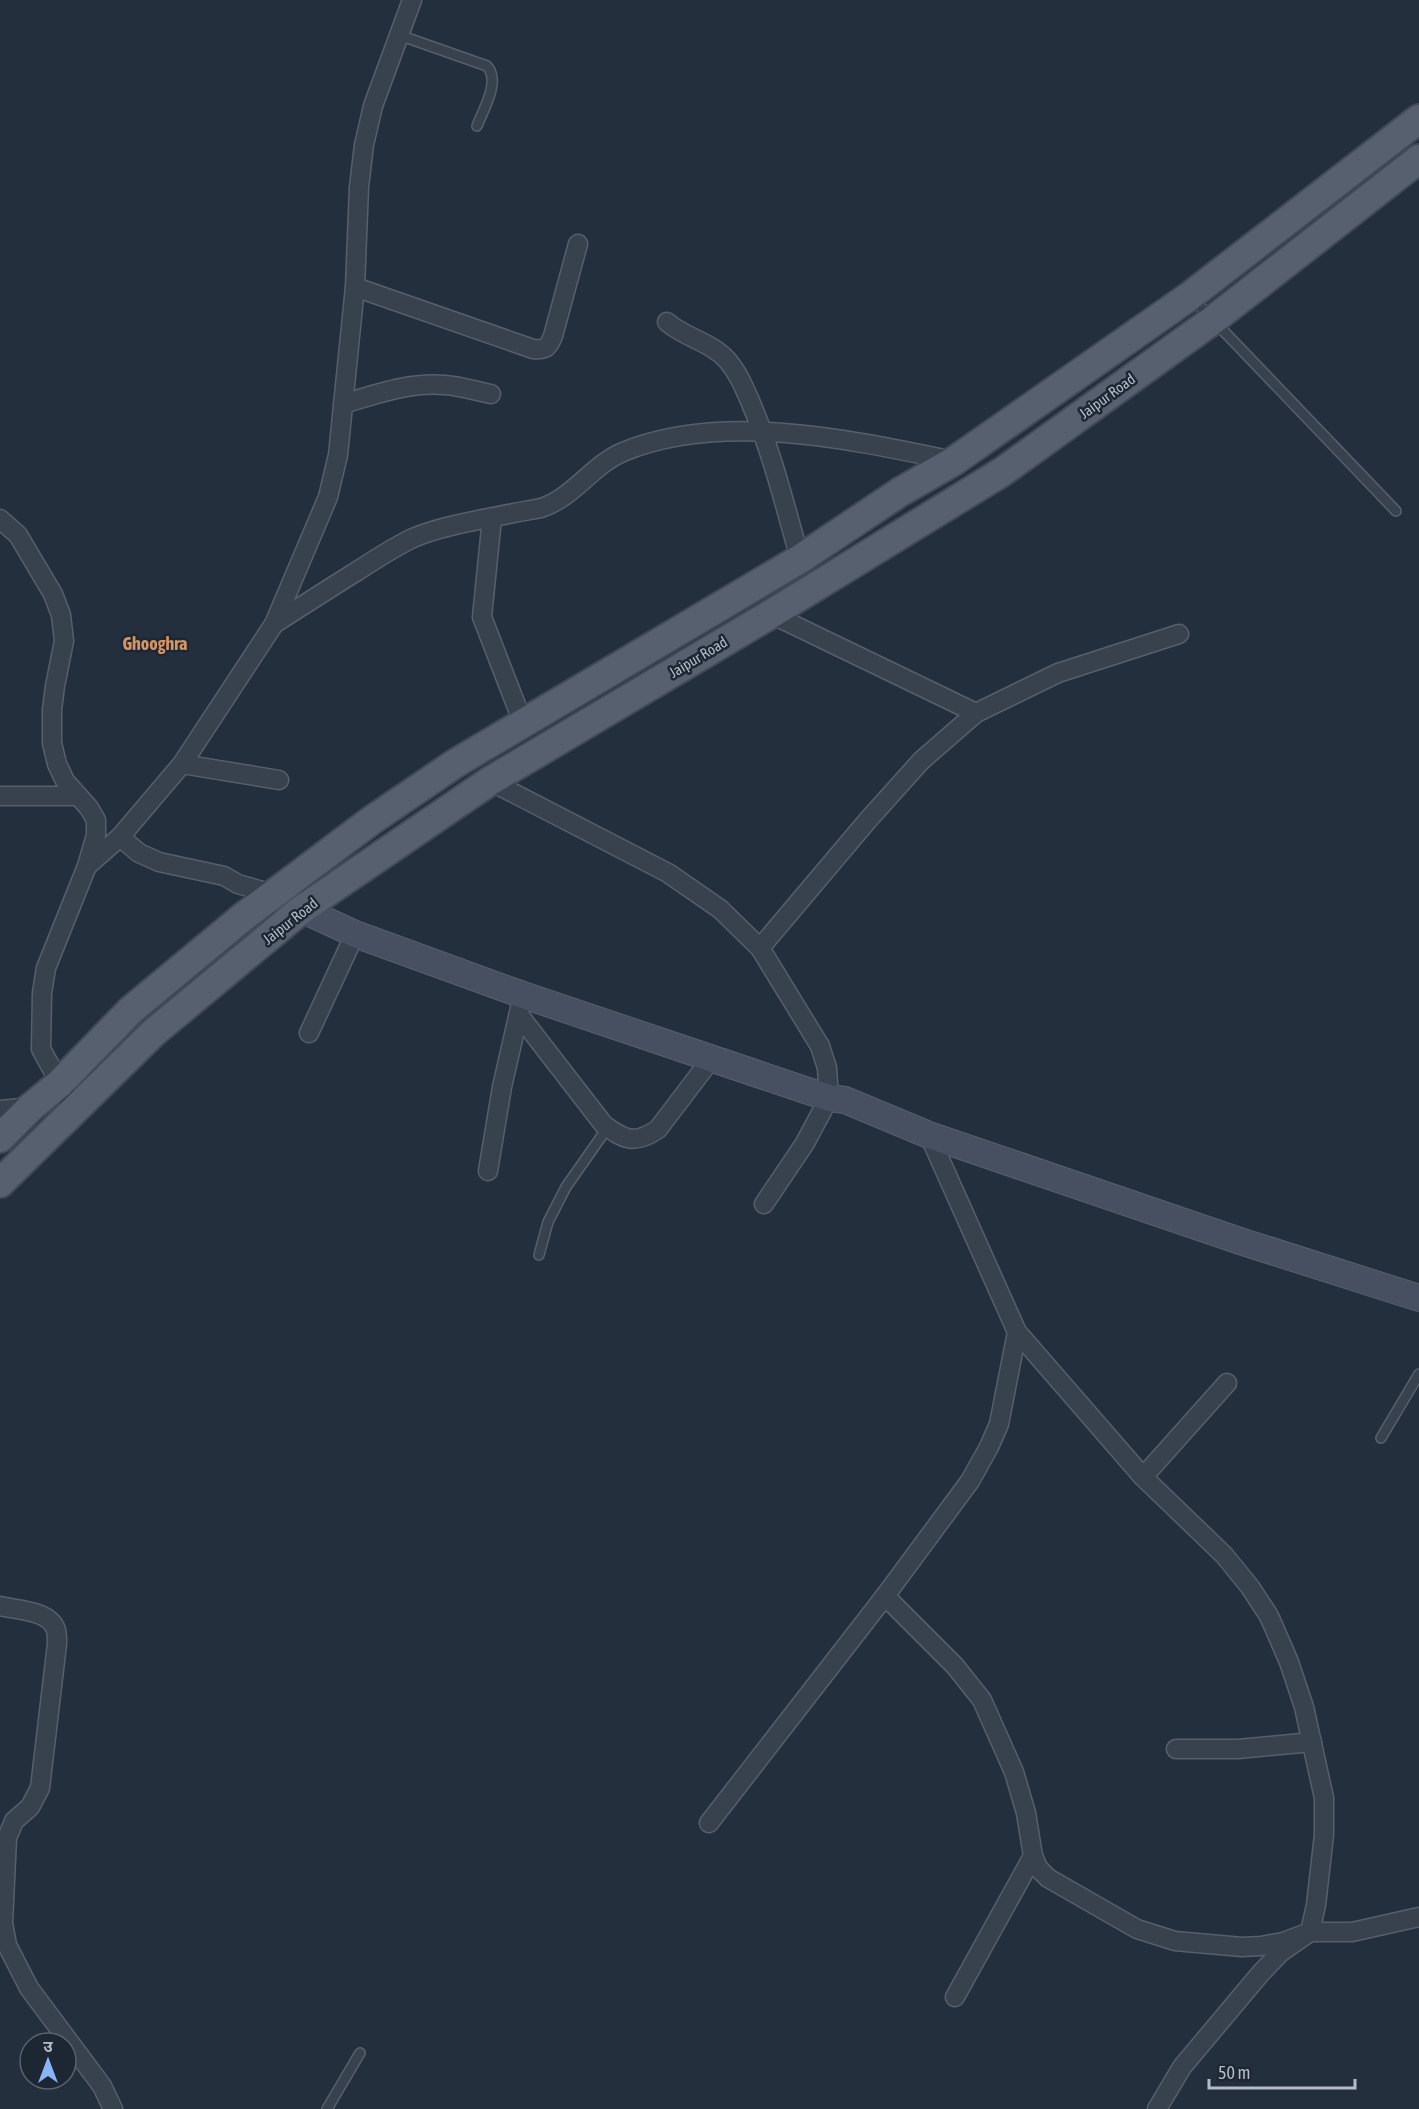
<svg xmlns="http://www.w3.org/2000/svg" width="1419" height="2109" font-family="'Asap Condensed','Noto Sans Devanagari',sans-serif">
<style>
.lines{fill:none;stroke-linecap:round;stroke-linejoin:round}
.lane-casing{stroke:#565f6c;stroke-width:12}
.street-casing{stroke:#565f6c;stroke-width:21}
.secondary-casing{stroke:#565f6c;stroke-width:28}
.primary-casing{stroke:#414a57;stroke-width:32}
.lane{stroke:#38414e;stroke-width:9}
.street{stroke:#38414e;stroke-width:18}
.secondary{stroke:#465061;stroke-width:26}
.primary{stroke:#56606e;stroke-width:28}
.labels{text-anchor:middle;dominant-baseline:central;stroke-width:5;stroke-linejoin:round;paint-order:stroke}
.street-label{font-size:15px;fill:#b4bcc9;stroke:#1d2633}
.quarter-label{font-size:18px;font-weight:bold;fill:#d59563;stroke:#1d2633}
</style>
<rect width="100%" height="100%" fill="#242f3e"/>
<g class="lines">
<g class="lane-casing">
<g id="lane">
<path d="M399 35 487 66C501 81 483 110 477 126"/>
<polyline points="1192,298 1396,511"/>
<polyline points="539,1255 548,1222 566,1187 608,1127"/>
<polyline points="1381,1438 1419,1374"/>
<polyline points="327,2109 360,2053"/>
</g>
</g>
<g class="street-casing">
<g id="street">
<path d="M355 287 533 349C546 350 548 348 553 336L578 244"/>
<path d="M667 322C685 338 712 342 728 361 738 373 744 387 750 401 772 452 785 506 800 559"/>
<path d="M343 404C377 394 409 382 445 385 460 386 476 391 491 394"/>
<polyline points="492,518 482,617 523,723"/>
<polyline points="0,519 18,535 53,594 61,615 64,641 55,686 52,710 52,743 57,764 65,781 89,808 96,820 96,835 87,866 46,968 42,993 41,1049 74,1109"/>
<polyline points="771,614 976,713"/>
<path d="M274 624C300 607 327 590 354 573 373 561 392 548 413 538 444 525 481 520 514 513 523 511 532 510 541 508 573 498 592 465 623 452 722 411 853 440 954 461"/>
<polyline points="279,780 182,764 274,624 328,497 338,455 355,287 359,187 364,145 373,106 412,0"/>
<polyline points="490,781 668,873 720,909 760,948"/>
<polyline points="0,796 78,796"/>
<polyline points="120,837 139,853 159,862 224,876 238,884 273,894"/>
<polyline points="87,866 120,837 182,764"/>
<path d="M519 1015 604 1125C625 1140 635 1145 658 1129L712 1058"/>
<polyline points="309,1033 355,934"/>
<polyline points="0,1110 31,1107"/>
<polyline points="929,1135 1017,1332 1143,1477 1224,1555 1250,1587 1269,1616 1289,1662 1304,1707 1324,1798 1324,1835 1316,1905 1310,1932 1280,1953 1260,1974 1182,2067 1157,2109"/>
<polyline points="488,1171 502,1087 520,1008"/>
<polyline points="764,1204 805,1143 829,1098 827,1068 820,1046 760,948 868,820 921,761 976,713 1058,673 1179,634"/>
<polyline points="1143,1477 1227,1383"/>
<polyline points="885,1596 955,1666 982,1700 1014,1772 1026,1813 1033,1856 1038,1868 1048,1878 1137,1929 1175,1941 1242,1947 1261,1946 1283,1942 1310,1932 1352,1932 1419,1917"/>
<path d="M0 1606C16 1610 50 1610 56 1630 57 1634 57 1640 57 1644L40 1788 30 1807 14 1821 7 1838 3 1923 7 1945 29 1988 102 2086 113 2109"/>
<polyline points="1176,1749 1238,1749 1312,1742"/>
<polyline points="709,1823 885,1596 970,1481 989,1447 999,1424 1017,1332"/>
<polyline points="955,1997 1033,1856"/>
</g>
</g>
<g class="secondary-casing">
<polyline id="secondary" points="286,902 355,934 523,995 829,1098 845,1100 929,1135 1240,1241 1419,1298"/>
</g>
<g class="primary-casing">
<g id="primary">
<polyline points="0,1138 31,1107 59,1084 131,1010 243,917 372,820 456,763 800,559 900,492 954,461 1190,296 1419,119"/>
<polyline points="0,1183 153,1033 301,910 490,781 771,614 1002,472 1213,320 1419,159"/>
</g>
</g>
<use href="#lane" class="lane"/>
<use href="#street" class="street"/>
<use href="#secondary" class="secondary"/>
<use href="#primary" class="primary"/>
</g>
<g class="labels">
<g class="street-label">
<text transform="translate(1107 396) rotate(-36)">Jaipur Road</text>
<text transform="translate(698 657) rotate(-31)">Jaipur Road</text>
<text transform="translate(290 921) rotate(-38)">Jaipur Road</text>
</g>
<g class="quarter-label">
<text x="155" y="643">Ghooghra</text>
</g>
</g>
<g transform="translate(48 2061)"><circle r="28" fill="#1d2633" stroke="#59626f" stroke-width="1.5"/>
<path d="M0-4.5L10 22L0 15L-10 22Z" fill="#8ab4f8"/>
<text y="-9" font-size="16" font-weight="bold" text-anchor="middle" fill="#b4bcc9">उ</text>
</g>
<path d="M1209 2079v9h146v-9" fill="none" stroke="#b4bcc9" stroke-width="3"/>
<text x="1218" y="2079" font-size="18" fill="#b4bcc9" stroke="#1d2633" stroke-width="4.5" paint-order="stroke">50 m</text>
</svg>
